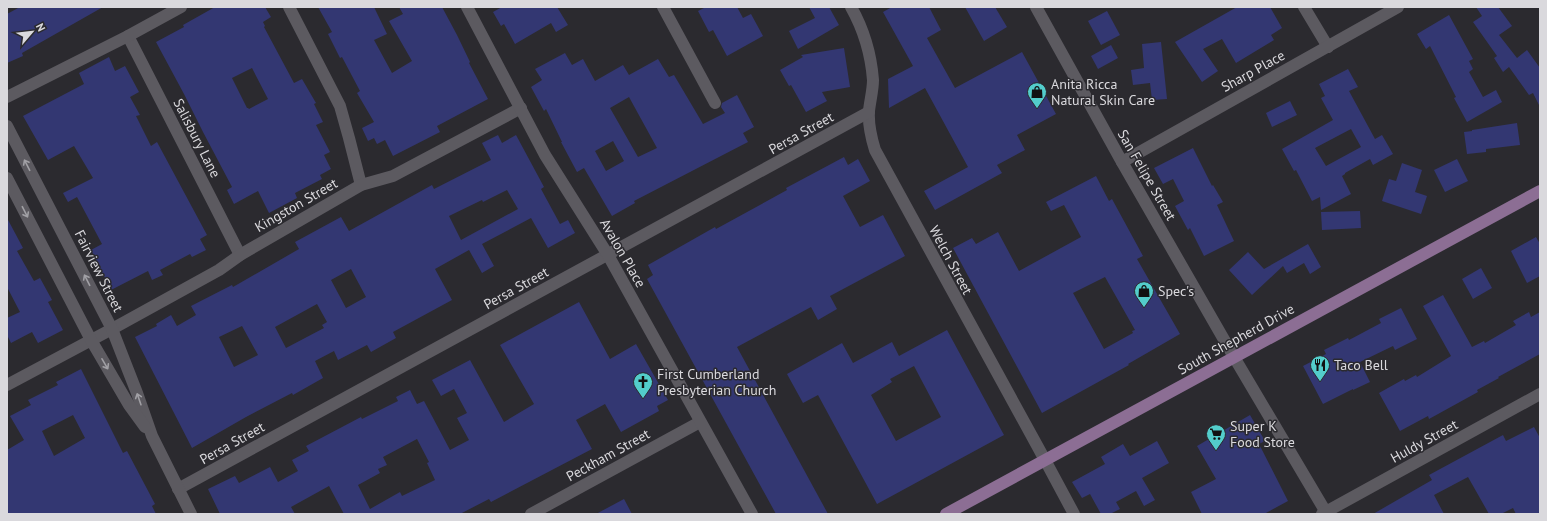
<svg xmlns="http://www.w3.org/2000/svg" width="1547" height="521" font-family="'PT Sans',sans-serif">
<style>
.building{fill:#333772;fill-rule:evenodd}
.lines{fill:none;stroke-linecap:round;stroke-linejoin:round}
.minor{stroke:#5c5a60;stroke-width:12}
.tertiary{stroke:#5c5a60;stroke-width:12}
.primary{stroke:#8c6e94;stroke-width:12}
.oneway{stroke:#a1a0a5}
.labels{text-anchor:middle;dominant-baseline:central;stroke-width:3;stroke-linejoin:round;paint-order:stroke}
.street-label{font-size:14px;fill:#dad9dd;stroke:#2b2a2f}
.poi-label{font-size:14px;fill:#dad9dd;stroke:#2b2a2f;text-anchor:start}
</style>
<rect width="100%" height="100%" fill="#2b2a2f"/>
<g class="building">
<polygon points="20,7 103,7 22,53 23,56 7,63 7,14"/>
<path d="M215 7H265L271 17 263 22 265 26 264 27 294 83 302 79 316 103 314 104 323 122 316 125 330 152 324 155 331 169 320 175 322 179 295 193 297 198 269 213 258 191 234 204 227 190 232 187 203 132 184 94 156 42 184 27 183 25ZM252 68 268 99 249 109 248 108H247L232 78Z"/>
<polygon points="318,7 374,7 387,34 374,40 392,73 412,61 389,21 403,14 399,7 442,7 457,35 470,62 469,63 488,99 437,126 440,132 393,156 385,140 377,144 374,138 368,141 362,128 374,122 357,93 360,91 342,57 340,58 328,34 332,32"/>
<polygon points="502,7 557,7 568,25 556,32 551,23 515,44 504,24 501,26 493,12"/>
<polygon points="706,7 737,7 743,18 751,14 763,36 727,56 713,30 709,32 698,11"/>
<polygon points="809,7 829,7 839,25 798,49 789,31 815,18"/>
<polygon points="892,7 929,7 941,30 927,38 955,88 1022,52 1056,114 1017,135 1025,150 997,165 1002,173 935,210 924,191 968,167 925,88 889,108 888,79 913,66 883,12"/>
<polygon points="965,7 995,7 1007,27 984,41"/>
<polygon points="1237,7 1270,7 1282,28 1271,35 1274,40 1236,63 1222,39 1203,49 1218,71 1202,82 1175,42"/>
<polygon points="1476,7 1498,7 1512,26 1499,35 1517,58 1527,50 1540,68 1540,107 1533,93 1529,95 1509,67 1503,72 1494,58 1497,56 1473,22 1482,16"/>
<polygon points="1107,11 1120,35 1101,45 1088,21"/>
<polygon points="1449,15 1473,59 1469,61 1473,69 1469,72 1483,97 1496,90 1502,102 1467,122 1454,98 1456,97 1430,46 1426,49 1417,34"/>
<polygon points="1161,42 1167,99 1152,100 1150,83 1133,85 1131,70 1144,68 1142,44"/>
<polygon points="1111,45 1118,58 1098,69 1091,56"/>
<polygon points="844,48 850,87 822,92 827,101 806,112 791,85 789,86 780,70 803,57 801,55"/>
<path d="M565 53 572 65 583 59 595 81 623 65 629 75 658 59 669 77 674 75 703 124 725 113 721 107 722 103 737 95 754 127 743 133 748 142 634 201 635 203 612 216 584 168 577 172 561 142H562L546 109 544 111 531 87 542 80 535 69ZM629 97 657 148 638 157 610 108ZM613 141 624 161 606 171 595 151Z"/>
<polygon points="109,57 115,71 125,66 139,92 130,97 140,115 136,116 151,146 157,142 207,235 200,239 206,250 192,257 190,254 160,270 163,275 152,280 148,271 111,290 91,250 102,244 77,197 68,202 63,193 93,178 74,146 48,160 23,116 84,84 79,73"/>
<path d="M1348 69 1358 87 1349 91 1375 139 1382 135 1393 154 1373 165 1370 159 1345 173V174L1342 176 1351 194 1321 210 1320 197 1312 201 1296 170 1294 171 1282 149 1333 120 1321 98 1325 96 1319 84ZM1351 129 1361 147 1326 166 1315 148Z"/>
<polygon points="1290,101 1297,115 1272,127 1266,113"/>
<polygon points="1517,123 1520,145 1486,149 1486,152 1467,154 1464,132 1472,131 1472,130"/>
<path d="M498 135 502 143 516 135 544 187 541 189 560 224 568 220 575 233 548 248 531 218 482 244 494 266 482 273 469 250 435 269 452 300 393 332 396 338 371 352 367 345 338 360 334 351 315 361 323 378 293 395 292 393 246 417 192 448 135 337 157 326 156 324 171 315 177 326 196 315 191 306 232 285 233 287 299 249 295 242 341 217 349 231 432 185 434 189 491 160 482 143ZM507 190 518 209 461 240 449 216 482 200 483 202ZM351 269 366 297 346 308 331 280ZM317 304 327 322 322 325 324 328 286 348 275 327ZM242 326 258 355 234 367 219 337Z"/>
<polygon points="1193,148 1212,186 1213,185 1223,202 1217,205 1234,241 1204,256 1190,228 1188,230 1175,206 1184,201 1173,179 1163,184 1154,168"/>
<polygon points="844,157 848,165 858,159 870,181 843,196 860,227 883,215 905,256 830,296 837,309 818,320 811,307 737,347 828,514 776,514 647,279 653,275 648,265 715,227 716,229 787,190 786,188"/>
<polygon points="1457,159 1468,181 1445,192 1434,170"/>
<polygon points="1402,163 1422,170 1415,192 1427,196 1421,214 1382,201 1389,179 1396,181"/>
<path d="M1096 176 1109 201 1112 199 1143 256 1137 259 1180 334 1128 364 1129 365 1042 413 953 248 972 238 976 244 998 232 1019 271 1081 237 1064 205 1051 211 1046 202ZM1105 277 1135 330 1132 331 1133 333 1104 349 1073 293Z"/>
<polygon points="1360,211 1361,228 1322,230 1321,212"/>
<polygon points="7,218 23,248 17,251 34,281 40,278 52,300 48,302 63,330 38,343 32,332 11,343 7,335 7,318 20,312 7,287"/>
<polygon points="1536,237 1540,244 1540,276 1527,283 1511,251"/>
<polygon points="1308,244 1321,267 1310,274 1304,263 1287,273 1283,266 1252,295 1229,270 1248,252 1264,269"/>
<polygon points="1481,268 1492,288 1473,299 1462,279"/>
<polygon points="1443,295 1472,347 1484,341 1485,343 1516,325 1513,321 1529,312 1531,317 1540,312 1540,354 1498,377 1499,378 1477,390 1478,392 1429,419 1428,416 1400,431 1379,393 1404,379 1405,381 1416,375 1417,377 1451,356 1423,306"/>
<path d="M579 302 610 359 636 344 668 400 657 406 659 411 621 432 605 404 576 420 592 449 491 502 489 499 460 514H344L329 486 291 507 295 514H220L208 489 235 476 239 483 270 467 278 482 298 471 292 460 309 451 306 446 361 417 362 419 398 401 396 397 410 390 417 404 424 401 450 450 469 440 457 418 467 413 454 389 441 396 432 380 470 360 504 422 534 404 500 345ZM417 439 429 462 427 463 435 480 402 496 400 492 370 509 358 485 380 473 378 469 387 465 383 457Z"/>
<polygon points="1401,308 1417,339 1395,350 1393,346 1360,362 1370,382 1353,390 1353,389 1323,404 1303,366 1326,354 1324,350 1348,338 1349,340 1381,323 1379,319"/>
<path d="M947 330 1004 435 877 504 818 395 803 403 787 374 842 343 853 363 892 342 899 356ZM914 366 941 417 896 441 871 395 892 382 890 379Z"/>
<path d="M81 369 123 453 127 451 155 504 152 506 156 514H7V450L24 440 10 416 31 405 28 400 58 385 56 382ZM73 415 85 438 54 456 42 431Z"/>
<polygon points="1250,415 1265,441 1259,444 1288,501 1264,514 1202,514 1191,492 1216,479 1197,446"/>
<polygon points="1534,427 1540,438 1540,514 1516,514 1513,508 1501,514 1489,514 1468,477 1434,495 1444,514 1373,514 1432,480 1429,475 1503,435 1506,441"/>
<polygon points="1157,441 1169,463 1142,478 1155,500 1144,506 1136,491 1116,502 1120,509 1110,514 1101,514 1090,494 1082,498 1072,482 1105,464 1101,457 1123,444 1130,456"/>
<polygon points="624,499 632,514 596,514"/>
</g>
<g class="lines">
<g class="minor">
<polyline points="289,7 340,106 349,138 361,185"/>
<polyline points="663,7 715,103"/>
<path d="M851 7C864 30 871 54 873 80 873 90 870 101 869 111 868 125 871 137 875 150L1045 460"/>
<polyline points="1304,7 1328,47"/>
<polyline points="128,36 240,255"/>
<polyline points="7,97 128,36 181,7"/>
<polyline points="1122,162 1398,7"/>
<polyline points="1234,357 1327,514"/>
<polyline points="7,385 112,329 219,270 240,255 361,185 393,176 521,108"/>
<polyline points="178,489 869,112"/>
<polyline points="531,514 700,422"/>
<polyline points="1322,514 1540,394"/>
</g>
<g class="tertiary">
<polyline points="467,7 545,155 608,255 752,514"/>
<polyline points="1036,7 1122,162 1234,357"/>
<polyline points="7,126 112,329 137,393 152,436 191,514"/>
<polyline points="7,178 91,340 129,405 145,427"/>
<polyline points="1045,460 1074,514"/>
</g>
<polyline class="primary" points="946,514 1540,191"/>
</g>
<defs><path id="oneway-shaft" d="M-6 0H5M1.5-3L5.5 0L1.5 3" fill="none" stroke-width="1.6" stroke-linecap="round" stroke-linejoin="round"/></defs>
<g class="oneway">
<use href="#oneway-shaft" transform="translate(27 165) rotate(-117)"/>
<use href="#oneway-shaft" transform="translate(25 212) rotate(63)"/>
<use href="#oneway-shaft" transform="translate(87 280) rotate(-117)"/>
<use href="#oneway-shaft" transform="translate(105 364) rotate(60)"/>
<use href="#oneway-shaft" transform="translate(139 399) rotate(-109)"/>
</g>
<defs>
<g id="shop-pin" transform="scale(1)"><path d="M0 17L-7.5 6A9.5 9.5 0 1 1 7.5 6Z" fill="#53cdcb" stroke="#2b2a2f"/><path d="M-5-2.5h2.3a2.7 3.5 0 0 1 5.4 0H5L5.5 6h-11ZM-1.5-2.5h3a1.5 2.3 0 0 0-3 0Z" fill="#111"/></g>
<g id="restaurant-pin" transform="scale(1)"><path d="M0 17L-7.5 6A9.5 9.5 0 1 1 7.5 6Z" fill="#53cdcb" stroke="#2b2a2f"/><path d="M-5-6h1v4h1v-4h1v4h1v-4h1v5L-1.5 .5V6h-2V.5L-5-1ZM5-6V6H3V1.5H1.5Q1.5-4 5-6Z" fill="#111"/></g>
<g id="church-pin" transform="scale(1)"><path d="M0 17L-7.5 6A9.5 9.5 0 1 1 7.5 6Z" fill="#53cdcb" stroke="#2b2a2f"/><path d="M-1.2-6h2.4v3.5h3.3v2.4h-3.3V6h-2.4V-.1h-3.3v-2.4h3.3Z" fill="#111"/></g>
<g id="supermarket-pin" transform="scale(1)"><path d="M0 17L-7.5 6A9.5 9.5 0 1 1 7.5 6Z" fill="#53cdcb" stroke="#2b2a2f"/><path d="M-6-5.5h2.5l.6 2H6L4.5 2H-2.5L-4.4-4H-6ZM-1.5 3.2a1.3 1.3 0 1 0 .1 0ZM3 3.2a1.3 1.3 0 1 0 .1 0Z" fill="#111"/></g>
</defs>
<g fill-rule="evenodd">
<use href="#shop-pin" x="1037" y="92"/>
<use href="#shop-pin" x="1144" y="291"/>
<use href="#restaurant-pin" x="1320" y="365"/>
<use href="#church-pin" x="643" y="382"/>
<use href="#supermarket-pin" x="1216" y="434"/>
</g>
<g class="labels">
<g class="street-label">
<text transform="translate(1253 71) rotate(-29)">Sharp Place</text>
<text transform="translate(801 133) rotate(-29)">Persa Street</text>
<text transform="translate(197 138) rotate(63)">Salisbury Lane</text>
<text transform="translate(1147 175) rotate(60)">San Felipe Street</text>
<text transform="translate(296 205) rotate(-30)">Kingston Street</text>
<text transform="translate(623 253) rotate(60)">Avalon Place</text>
<text transform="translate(951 260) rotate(62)">Welch Street</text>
<text transform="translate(99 271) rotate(63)">Fairview Street</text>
<text transform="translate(516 288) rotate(-29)">Persa Street</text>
<text transform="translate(1236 339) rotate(-29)">South Shepherd Drive</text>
<text transform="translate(1424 441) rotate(-29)">Huldy Street</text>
<text transform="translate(232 443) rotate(-29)">Persa Street</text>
<text transform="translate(608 455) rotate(-29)">Peckham Street</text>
</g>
<g class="poi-label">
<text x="1051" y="84">Anita Ricca<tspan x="1051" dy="16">Natural Skin Care</tspan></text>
<text x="1158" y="291">Spec's</text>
<text x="1334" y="365">Taco Bell</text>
<text x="657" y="374">First Cumberland<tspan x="657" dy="16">Presbyterian Church</tspan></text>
<text x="1230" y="426">Super K<tspan x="1230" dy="16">Food Store</tspan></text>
</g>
</g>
<rect width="1547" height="521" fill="none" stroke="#dad9dd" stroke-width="16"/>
<g transform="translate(32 32) rotate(62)" stroke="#2b2a2f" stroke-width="3" paint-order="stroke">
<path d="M0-3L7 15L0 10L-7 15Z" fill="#dad9dd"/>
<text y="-6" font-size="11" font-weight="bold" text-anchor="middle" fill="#dad9dd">N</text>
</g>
</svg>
